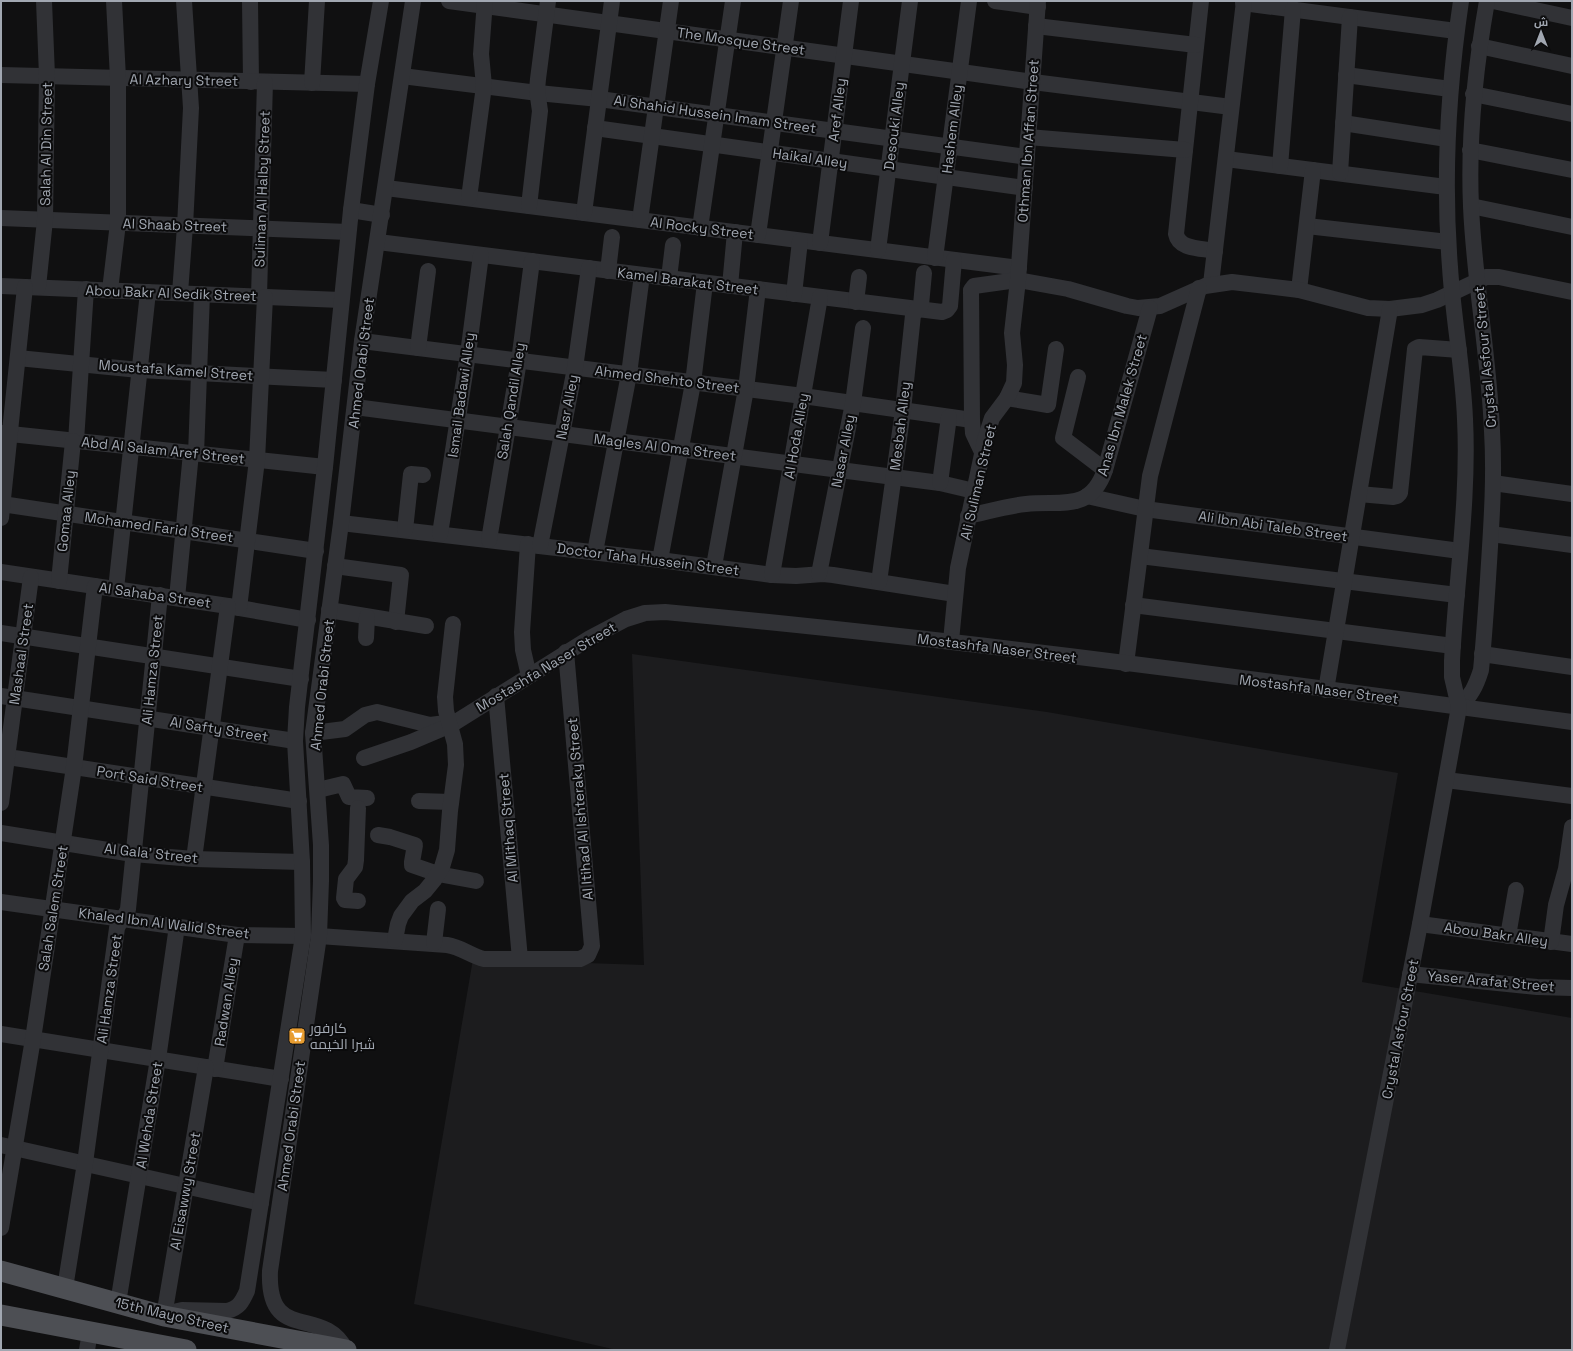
<svg xmlns="http://www.w3.org/2000/svg" width="1573" height="1351" font-family="'Space Grotesk',Cairo,sans-serif">
<style>
.built{fill:#1c1c1e}
.lines{fill:none;stroke-linecap:round;stroke-linejoin:round}
.minor{stroke:#313236;stroke-width:16}
.major{stroke:#4d4f54;stroke-width:21}
.labels{text-anchor:middle;dominant-baseline:central;stroke-width:4;stroke-linejoin:round;paint-order:stroke}
.street-label{font-size:14px;fill:#a1a7b1;stroke:#0b0b0c}
.poi-label{font-size:14px;fill:#a1a7b1;stroke:#0b0b0c;text-anchor:start}
</style>
<rect width="100%" height="100%" fill="#101011"/>
<polygon class="built" points="632,654 1047,712 1398,773 1362,982 1572,1018 1572,1350 617,1350 414,1304 473,959 644,965"/>
<g class="lines">
<g class="minor">
<polyline points="250,1 251,82"/>
<polyline points="449,1 1033,82 1231,107"/>
<polyline points="995,1 1038,7"/>
<path d="M1201 1 1176 234C1179 250 1202 248 1215 251"/>
<polyline points="1493,1 1572,18"/>
<polyline points="1243,3 1456,31"/>
<polyline points="1036,26 1196,45"/>
<polyline points="1479,46 1572,66"/>
<polyline points="1,75 367,84"/>
<polyline points="1346,75 1450,89"/>
<polyline points="402,76 538,93 599,99 1027,157"/>
<polyline points="312,83 317,1"/>
<polyline points="1473,94 1572,114"/>
<polyline points="1343,123 1447,139"/>
<polyline points="595,128 1025,188"/>
<polyline points="1028,137 1185,150"/>
<polyline points="1470,150 1572,170"/>
<polyline points="1226,159 1446,187"/>
<polyline points="1280,166 1293,9"/>
<polyline points="1340,173 1350,17"/>
<polyline points="386,188 1019,268"/>
<polyline points="469,198 484,86 481,54 485,1"/>
<polyline points="529,206 540,111 537,90 538,79 548,1"/>
<polyline points="1471,206 1572,227"/>
<polyline points="351,210 382,215"/>
<polyline points="584,213 612,1"/>
<polyline points="1,218 348,232"/>
<polyline points="640,220 671,1"/>
<polyline points="1307,226 1448,242"/>
<polyline points="700,228 733,1"/>
<polyline points="758,235 791,1"/>
<polyline points="378,242 942,312 947,310 950,306 954,260"/>
<polyline points="820,243 851,1"/>
<polyline points="878,250 910,1"/>
<polyline points="935,258 969,1"/>
<polyline points="608,271 612,237"/>
<polyline points="669,278 673,245"/>
<polyline points="1211,284 1244,1"/>
<polyline points="1,286 341,300"/>
<polyline points="730,286 735,232"/>
<polyline points="38,287 45,220 47,76 44,1"/>
<polyline points="110,290 118,223 118,78 114,1"/>
<polyline points="1299,290 1313,170"/>
<polyline points="180,293 185,226 191,108 184,1"/>
<polyline points="794,294 800,241"/>
<polyline points="259,296 265,82"/>
<polyline points="856,302 859,277"/>
<polyline points="362,341 803,396 972,420"/>
<polyline points="418,348 428,271"/>
<polyline points="18,358 139,370 334,380"/>
<polyline points="1078,377 1063,438 1105,470"/>
<polyline points="1007,398 1048,405 1056,349"/>
<polyline points="355,407 940,483 974,491"/>
<polyline points="1,433 325,467"/>
<polyline points="76,441 86,289"/>
<polyline points="982,452 973,433 972,420 971,290 974,286 1018,280 1068,289 1127,306 1138,308 1160,306 1205,286 1232,282 1299,290 1368,308 1390,309 1422,305 1437,300 1486,277 1499,277 1572,292"/>
<polyline points="196,454 202,294"/>
<polyline points="940,483 949,417"/>
<polyline points="1493,483 1572,494"/>
<polyline points="1359,494 1393,497 1397,496 1400,493 1415,349 1419,347 1459,350"/>
<polyline points="1087,496 1145,509 1460,551"/>
<polyline points="2,504 316,551"/>
<path d="M968 516C987 512 1006 506 1026 504 1061 500 1090 513 1105 470L1150 308"/>
<polyline points="1,518 25,287"/>
<polyline points="341,523 660,560 772,575 796,576 823,574 833,575 955,594"/>
<polyline points="405,530 411,474 423,475"/>
<polyline points="440,534 468,354 481,255"/>
<polyline points="1491,534 1572,545"/>
<polyline points="489,540 519,361 532,261"/>
<polyline points="528,544 522,632 523,650 529,676"/>
<polyline points="540,546 575,368 589,268"/>
<polyline points="595,552 629,374 642,275"/>
<polyline points="1140,556 1457,595"/>
<polyline points="660,560 693,383 705,283"/>
<polyline points="335,566 401,575 396,622"/>
<polyline points="714,566 746,389 758,289"/>
<polyline points="1,572 228,606 308,620"/>
<polyline points="819,574 853,403 863,328"/>
<polyline points="772,575 820,297"/>
<polyline points="59,581 73,441"/>
<polyline points="879,582 903,410 913,315 921,305 924,273"/>
<polyline points="116,589 148,292"/>
<polyline points="177,598 191,453"/>
<polyline points="1133,605 1453,646"/>
<polyline points="239,608 257,460 265,297"/>
<polyline points="329,610 426,626"/>
<polyline points="1,633 301,679"/>
<polyline points="366,638 367,617"/>
<polyline points="951,641 958,568 985,440 992,418 1007,398 1014,383 1015,365 1012,333 1018,280 1038,1"/>
<polyline points="1482,654 1572,667"/>
<polyline points="1126,664 1150,476 1199,288"/>
<polyline points="1326,690 1390,309"/>
<polyline points="1,696 295,741"/>
<polyline points="496,696 520,959"/>
<path d="M1459 707C1471 696 1476 686 1481 670 1484 640 1486 609 1488 579 1491 530 1495 480 1492 431 1489 355 1474 281 1471 206 1468 137 1475 69 1487 1"/>
<polyline points="313,733 345,729 365,715 377,712 430,725 446,723"/>
<polyline points="1,756 299,801"/>
<path d="M364 758 411 742 451 725 590 638 626 619 645 613 665 612C968 640 1270 681 1572 722"/>
<polyline points="1446,780 1572,796"/>
<polyline points="318,790 343,784 349,797 367,798"/>
<polyline points="419,801 451,802"/>
<polyline points="1,803 31,577"/>
<polyline points="358,808 356,860 355,867 346,879 344,898 345,900 358,901"/>
<polyline points="1,833 133,854 194,859 302,862"/>
<polyline points="378,835 390,837 415,845 412,862 412,865 438,874 476,881"/>
<polyline points="194,859 228,606"/>
<polyline points="1,902 237,935 303,936"/>
<polyline points="1420,924 1572,944"/>
<path d="M319 936 447 945C461 947 471 956 484 959H580L588 955 592 946 566 652"/>
<polyline points="1508,936 1516,890"/>
<polyline points="395,940 398,924 401,916 412,901 425,891 434,880 442,867 447,850 450,811 456,765 455,744 446,711 445,697 453,624"/>
<polyline points="1551,942 1556,905 1566,869 1572,827"/>
<polyline points="434,943 438,909"/>
<polyline points="1410,974 1537,987 1572,988"/>
<polyline points="1,1034 281,1079"/>
<polyline points="215,1069 237,935"/>
<polyline points="1,1145 261,1203"/>
<polyline points="1,1228 33,1039 74,767 95,586"/>
<path d="M65 1288 85 1163 117 928C120 920 126 916 128 909L160 595"/>
<polyline points="118,1303 158,1059 177,926"/>
<path d="M169 1313 182 1310 227 1311C239 1308 242 1302 247 1291L303 936 302 862 295 741 297 707 325 467 351 210 367 84 381 1"/>
<polyline points="164,1316 206,1067"/>
<polyline points="87,1350 90,1332"/>
<path d="M346 1350C323 1304 267 1345 270 1271L319 936 321 881V845L313 733 341 523 362 341 413 1"/>
<path d="M1337 1350 1420 924 1459 707 1452 677V661C1456 581 1469 500 1465 419 1463 368 1453 317 1450 267 1443 178 1448 89 1461 1"/>
</g>
<g class="major">
<polyline points="1,1271 164,1316 346,1350"/>
<polyline points="1,1315 186,1350"/>
</g>
</g>
<defs>
<g id="supermarket-square" transform="scale(0.9)"><rect x="-9" y="-9" width="18" height="18" rx="4" fill="#e89d31" stroke="#0b0b0c"/><path d="M-6-5.5h2.5l.6 2H6L4.5 2H-2.5L-4.4-4H-6ZM-1.5 3.2a1.3 1.3 0 1 0 .1 0ZM3 3.2a1.3 1.3 0 1 0 .1 0Z" fill="#fff"/></g>
</defs>
<g fill-rule="evenodd">
<use href="#supermarket-square" x="297" y="1036"/>
</g>
<g class="labels">
<g class="street-label">
<text transform="translate(741 41) rotate(8)">The Mosque Street</text>
<text transform="translate(184 80) rotate(1)">Al Azhary Street</text>
<text transform="translate(837 110) rotate(-83)">Aref Alley</text>
<text transform="translate(715 114) rotate(8)">Al Shahid Hussein Imam Street</text>
<text transform="translate(894 126) rotate(-83)">Desouki Alley</text>
<text transform="translate(952 129) rotate(-83)">Hashem Alley</text>
<text transform="translate(1028 141) rotate(-86)">Othman Ibn Affan Street</text>
<text transform="translate(46 144) rotate(-89)">Salah Al Din Street</text>
<text transform="translate(810 158) rotate(8)">Haikal Alley</text>
<text transform="translate(262 189) rotate(-88)">Suliman Al Halby Street</text>
<text transform="translate(175 225) rotate(2)">Al Shaab Street</text>
<text transform="translate(702 228) rotate(7)">Al Rocky Street</text>
<text transform="translate(688 281) rotate(7)">Kamel Barakat Street</text>
<text transform="translate(171 293) rotate(2)">Abou Bakr Al Sedik Street</text>
<text transform="translate(1485 357) rotate(-95)">Crystal Asfour Street</text>
<text transform="translate(361 363) rotate(-83)">Ahmed Orabi Street</text>
<text transform="translate(176 370) rotate(4)">Moustafa Kamel Street</text>
<text transform="translate(667 379) rotate(7)">Ahmed Shehto Street</text>
<text transform="translate(461 395) rotate(-82)">Ismail Badawi Alley</text>
<text transform="translate(511 401) rotate(-81)">Salah Qandil Alley</text>
<text transform="translate(1122 405) rotate(-74)">Anas Ibn Malek Street</text>
<text transform="translate(567 407) rotate(-79)">Nasr Alley</text>
<text transform="translate(900 426) rotate(-83)">Mesbah Alley</text>
<text transform="translate(796 436) rotate(-80)">Al Hoda Alley</text>
<text transform="translate(665 447) rotate(7)">Magles Al Oma Street</text>
<text transform="translate(163 450) rotate(6)">Abd Al Salam Aref Street</text>
<text transform="translate(843 451) rotate(-79)">Nasar Alley</text>
<text transform="translate(978 482) rotate(-77)">Ali Suliman Street</text>
<text transform="translate(66 511) rotate(-84)">Gomaa Alley</text>
<text transform="translate(1273 526) rotate(8)">Ali Ibn Abi Taleb Street</text>
<text transform="translate(159 527) rotate(8)">Mohamed Farid Street</text>
<text transform="translate(648 559) rotate(7)">Doctor Taha Hussein Street</text>
<text transform="translate(155 595) rotate(8)">Al Sahaba Street</text>
<text transform="translate(997 648) rotate(7)">Mostashfa Naser Street</text>
<text transform="translate(21 654) rotate(-82)">Mashaal Street</text>
<text transform="translate(546 667) rotate(-31)">Mostashfa Naser Street</text>
<text transform="translate(152 670) rotate(-84)">Ali Hamza Street</text>
<text transform="translate(322 685) rotate(-84)">Ahmed Orabi Street</text>
<text transform="translate(1319 689) rotate(7)">Mostashfa Naser Street</text>
<text transform="translate(219 729) rotate(9)">Al Safty Street</text>
<text transform="translate(150 779) rotate(9)">Port Said Street</text>
<text transform="translate(580 809) rotate(-95)">Al Itihad Al Ishteraky Street</text>
<text transform="translate(508 828) rotate(-95)">Al Mithaq Street</text>
<text transform="translate(151 853) rotate(6)">Al Gala' Street</text>
<text transform="translate(53 908) rotate(-81)">Salah Salem Street</text>
<text transform="translate(164 923) rotate(7)">Khaled Ibn Al Walid Street</text>
<text transform="translate(1496 934) rotate(8)">Abou Bakr Alley</text>
<text transform="translate(1491 981) rotate(5)">Yaser Arafat Street</text>
<text transform="translate(109 989) rotate(-82)">Ali Hamza Street</text>
<text transform="translate(226 1002) rotate(-81)">Radwan Alley</text>
<text transform="translate(1400 1029) rotate(-79)">Crystal Asfour Street</text>
<text transform="translate(149 1115) rotate(-81)">Al Wehda Street</text>
<text transform="translate(291 1126) rotate(-82)">Ahmed Orabi Street</text>
<text transform="translate(185 1191) rotate(-80)">Al Eisawwy Street</text>
<text transform="translate(172 1315) rotate(13)">15th Mayo Street</text>
</g>
<g class="poi-label">
<text x="310" y="1028">كارفور<tspan x="310" dy="16">شبرا الخيمه</tspan></text>
</g>
</g>
<rect width="1573" height="1351" fill="none" stroke="#a1a7b1" stroke-width="4"/>
<g transform="translate(1541 32)" stroke="#0b0b0c" stroke-width="3" paint-order="stroke">
<path d="M0-3L7 15L0 10L-7 15Z" fill="#a1a7b1"/>
<text y="-6" font-size="11" font-weight="bold" text-anchor="middle" fill="#a1a7b1">ش</text>
</g>
</svg>
